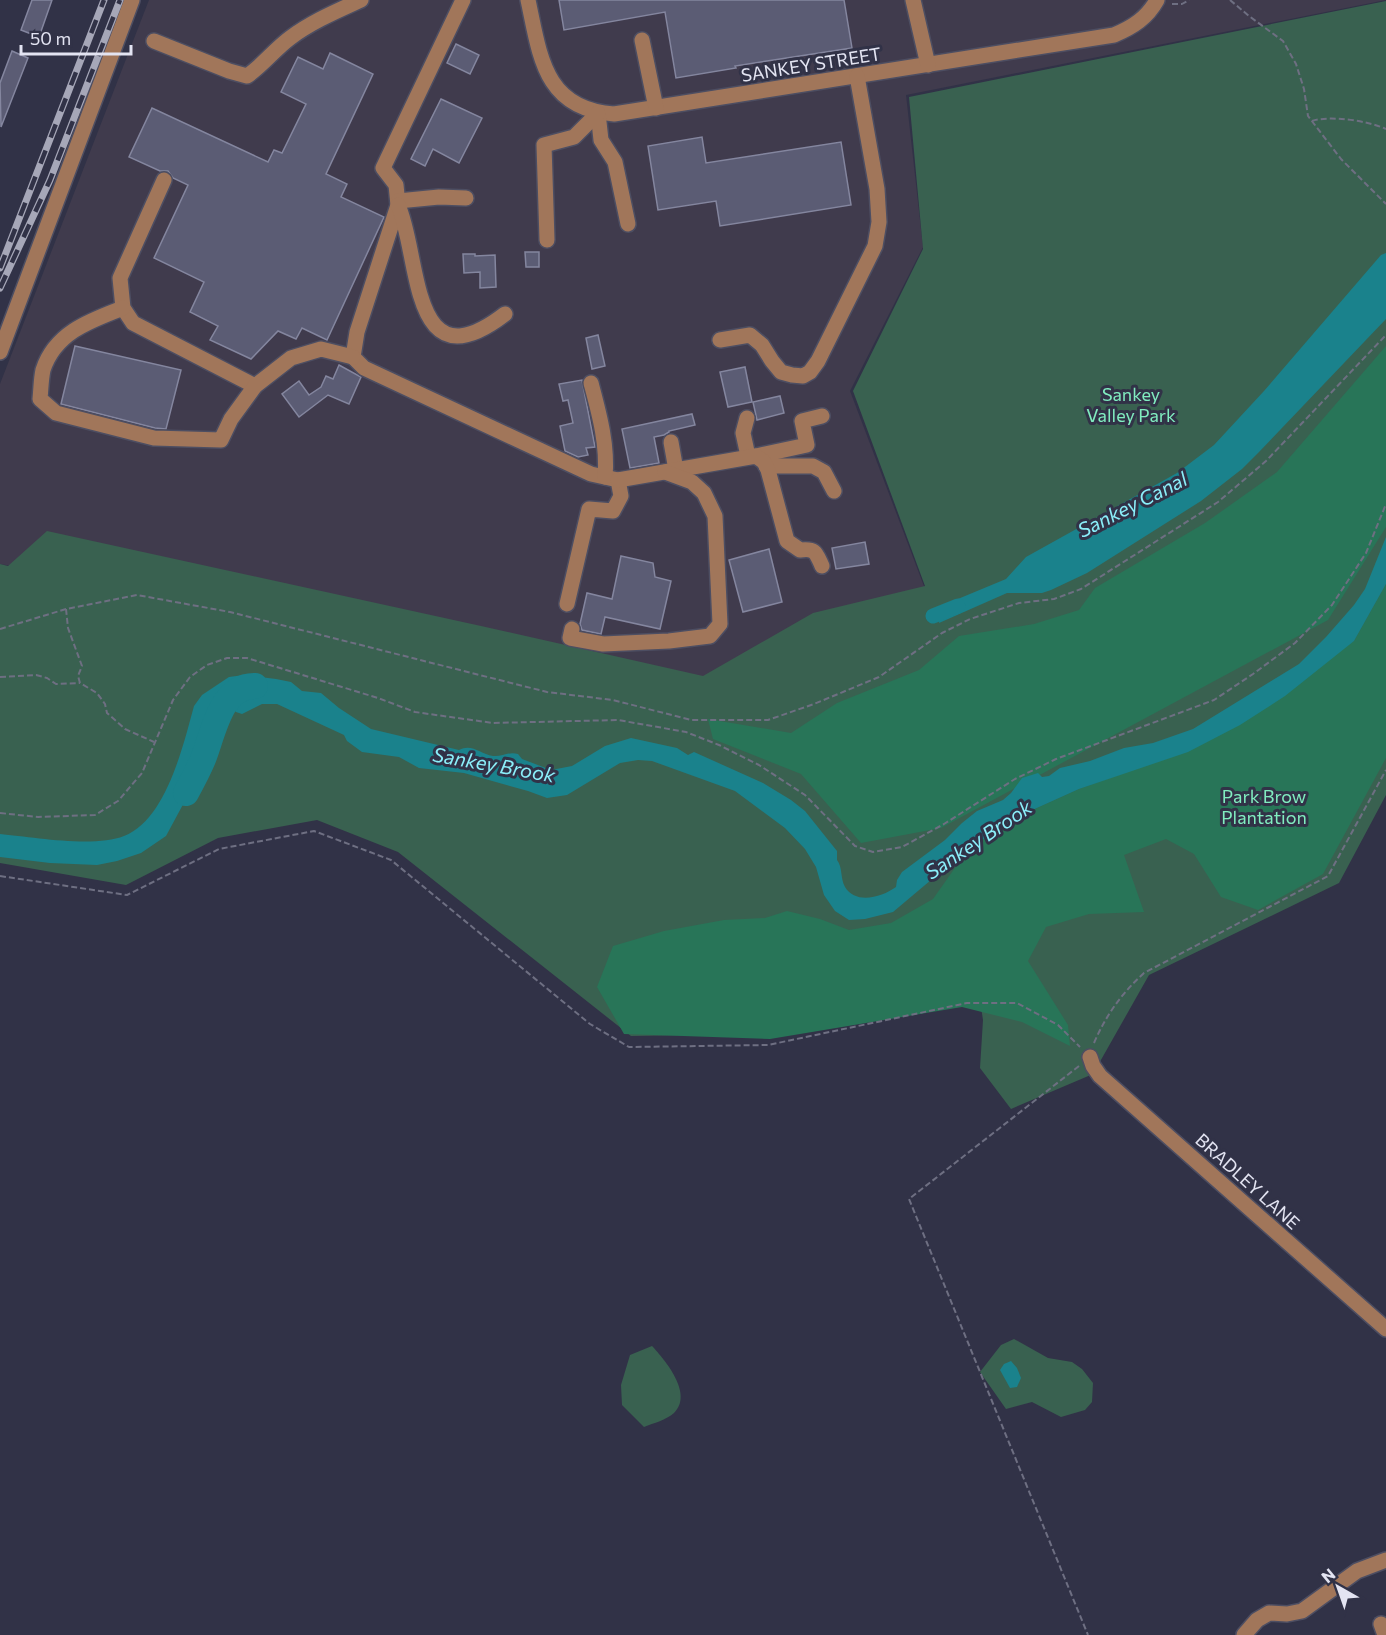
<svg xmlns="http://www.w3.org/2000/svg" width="1386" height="1635" font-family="Commissioner,sans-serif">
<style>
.industrial{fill:#403b4d}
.green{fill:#396150}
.forest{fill:#287558}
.water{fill:#1a828c}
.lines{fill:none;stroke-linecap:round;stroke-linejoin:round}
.canal{stroke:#1a828c;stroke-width:15}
.river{stroke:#1a828c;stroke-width:26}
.building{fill:#5b5c74;stroke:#84869f;stroke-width:1.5}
.minor-casing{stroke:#4d4e62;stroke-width:18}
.path{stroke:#6e6f82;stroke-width:2;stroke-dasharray:6 3;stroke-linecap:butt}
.minor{stroke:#a1765a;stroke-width:15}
.rail-casing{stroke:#a6a7b8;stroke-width:7}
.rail{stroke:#313247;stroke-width:4.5;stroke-dasharray:14;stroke-linecap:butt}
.labels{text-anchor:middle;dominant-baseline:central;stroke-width:6;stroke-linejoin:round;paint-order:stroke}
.street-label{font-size:18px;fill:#e3e4f2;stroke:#313247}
.park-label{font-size:18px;fill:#81edc0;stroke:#313247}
.water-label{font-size:20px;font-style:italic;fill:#8beffa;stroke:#313247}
</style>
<rect width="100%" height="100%" fill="#313247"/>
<polygon class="industrial" points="149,0 1386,0 906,95 923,247 850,391 925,589 701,679 0,564 0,384"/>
<g class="green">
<polygon points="1386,1 1386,795 1339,883 1149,975 1093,1074 1011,1109 980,1068 983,1020 979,994 769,1034 631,1036 398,852 317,820 218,838 126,885 0,863 0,564 8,566 47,531 481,626 703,676 813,613 925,586 853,391 923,249 909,97"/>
<polygon points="1014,1339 1048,1358 1072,1362 1082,1369 1093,1383 1092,1402 1085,1410 1061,1417 1032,1402 1006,1409 980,1372 1001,1345"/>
<path d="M652 1346C665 1360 694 1394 674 1413 666 1420 654 1423 644 1427L622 1405 621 1385 630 1355Z"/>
</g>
<g class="forest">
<polygon points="1386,346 1386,527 1328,620 941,828 861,843 801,774 713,739 708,719 791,733 837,703 919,670 959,636 1034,624 1079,610 1095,588 1205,523 1277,472"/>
<polygon points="1386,584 1386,758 1323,874 1258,910 1221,897 1194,854 1166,839 1124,855 1144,912 1089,914 1046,927 1028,961 1068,1025 1070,1046 1022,1022 962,1007 770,1039 624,1034 597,987 613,946 664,931 724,920 765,918 787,911 820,919 849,930 891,923 933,899 969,848 1028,812 1079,789 1118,775 1354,641"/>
</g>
<g class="water">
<polygon points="1386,253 1386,319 1259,452 1242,469 1201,501 1087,573 1051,590 1042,593 1007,593 939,623 941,606 1006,579 1026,557 1177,473 1214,445 1264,391 1381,255"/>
<path d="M1386 537V584L1354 641 1285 696 1240 725 1188 752 1079 789 1028 812 969 848 893 912 865 919 849 920 835 911 824 895 816 867 805 849 785 828 735 791 652 761 638 760 620 763 567 795 547 798 528 791 464 773 419 768 399 757 362 752 347 741 344 735 277 704H262L242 714 236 712 224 700 218 701 212 707 207 716 200 773 166 836 141 853 117 861 97 865 50 863 0 857V834C32 837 94 848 124 836 166 820 183 746 194 706L202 695 229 677 244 675 276 679 291 682 302 691 321 693 339 708 371 729 459 750C472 743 480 754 493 756 502 757 509 751 518 754L522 759 551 770 572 766 605 746 631 738 677 748 688 755 694 752 763 783 791 800 805 811 837 851V860C843 868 840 878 845 887 856 905 882 897 896 887L897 880 902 872 945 840 962 823 977 811 1003 800 1011 793 1022 778 1038 773 1042 777 1049 776 1060 768 1090 761 1124 748 1153 743 1193 729 1299 664 1326 637 1354 605 1365 589Z"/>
<polygon points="1011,1361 1017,1368 1021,1378 1017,1387 1010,1388 1000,1370 1004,1364"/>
</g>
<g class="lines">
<polyline class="canal" points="933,616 958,606"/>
<path class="river" d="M186 793C192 782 198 771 203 759 213 735 220 685 255 686"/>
</g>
<g class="building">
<polygon points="32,0 52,0 39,37 21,30"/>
<polygon points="559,0 844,0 852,48 735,66 736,68 676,78 665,12 564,30"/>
<polygon points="456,44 479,55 470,74 447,63"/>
<polygon points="12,51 28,58 1,127 0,83"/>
<polygon points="330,53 373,74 326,174 347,184 341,197 384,217 327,340 302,328 296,339 278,331 251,359 210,340 218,326 190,312 204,282 154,258 188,185 173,178 168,171 160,171 129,157 152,108 268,162 274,150 282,153 306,104 281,92 298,57 323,69"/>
<polygon points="441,99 482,118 459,163 433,149 425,166 411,159"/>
<polygon points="702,137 706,163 841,142 851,205 720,226 716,201 658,210 648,146"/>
<polygon points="525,252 539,252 539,267 526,267"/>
<polygon points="463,254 475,254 475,256 495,255 496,287 480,288 480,272 464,273"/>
<polygon points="598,335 605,366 592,369 586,338"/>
<polygon points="75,346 181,370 166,429 155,428 61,404"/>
<polygon points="339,365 361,377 349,404 328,395 299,417 282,394 299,381 309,395 321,387 326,376 333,379"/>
<polygon points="745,367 752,402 728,407 720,372"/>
<polygon points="582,380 595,447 586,448 588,455 578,457 565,451 560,426 573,423 568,400 563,401 559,384"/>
<polygon points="780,396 784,413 757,420 753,402"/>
<polygon points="692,414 695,425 669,431 669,432 664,435 654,437 659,463 630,468 622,429"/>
<polygon points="865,542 869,564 836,569 832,548"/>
<polygon points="769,549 782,602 743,612 729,560"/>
<polygon points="621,556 653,563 655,577 671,581 660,629 605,617 601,634 582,630 580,624 587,593 612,599"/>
</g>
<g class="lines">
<g class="minor-casing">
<g id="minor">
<polyline points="463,0 383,168 396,185 398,205 357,332 353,357 364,368 591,474 618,480 621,496 613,511 589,509 567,604"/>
<path d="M528 0C540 56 544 109 614 114L1114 35C1133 27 1147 18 1157 0"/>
<polyline points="913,0 928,65"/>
<polyline points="642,40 656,108"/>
<path d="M154 41 229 71 247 76C263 65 274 50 290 38 311 22 337 11 361 0"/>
<polyline points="598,113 601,140 615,162 628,224"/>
<polyline points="164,180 120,278 123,308 133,323 255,386"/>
<polyline points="398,201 439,197 466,198"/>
<path d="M398 205C421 256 409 388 505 314"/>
<polyline points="547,240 544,145 574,137 598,113"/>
<path d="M123 308C89 321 55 333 43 370 41 379 41 389 40 399L56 413 154 438 221 440 231 419 255 386 291 358 321 349 353 357"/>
<polyline points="720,340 750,335 762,345 772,361 781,372 792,375 803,376 810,372 818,361 875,246 879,222 877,189 857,76"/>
<polyline points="0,352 132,0"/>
<path d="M591 383C599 413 608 445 605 477"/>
<polyline points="747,418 743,433 748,456"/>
<polyline points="671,442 676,470"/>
<polyline points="756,456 807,445 802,421 822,416"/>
<polyline points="766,466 813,466 824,472 834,491"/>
<path d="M618 480 756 456 764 462 768 470 787 541 800 550C816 548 816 553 822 566"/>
<polyline points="572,629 570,638 603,644 669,641 710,636 720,624 715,516 704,493 692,482 665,472"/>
<polyline points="1090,1057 1093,1066 1100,1076 1386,1329"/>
<polyline points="1381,1624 1385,1635"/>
<polyline points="1244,1635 1257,1620 1269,1613 1287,1614 1302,1611 1357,1571 1386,1560"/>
</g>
</g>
<g class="path">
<polyline points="1230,0 1249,16 1283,41 1296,64 1304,89 1308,116 1341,159 1386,204"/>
<polyline points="1172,4 1182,4 1189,0"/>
<path d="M1312 121C1330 115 1369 121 1386 129"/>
<polyline points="66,609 68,628 82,666 78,676 80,683 97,693 105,704 107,713 125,729 154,742"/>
<polyline points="0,629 66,609 137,595 230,612 547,692 613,700 691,720 768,720 814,704 879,677 942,633 970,619 1019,603 1054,599 1081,589 1218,502 1266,461 1386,335"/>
<polyline points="0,677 36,675 47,678 56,684 80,683"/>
<polyline points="0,813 38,817 95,815 118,801 142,773 173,700 190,677 207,665 227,658 247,658 378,698 415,712 493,723 618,720 686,732 719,745 759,765 805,795 855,846 873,852 902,847 944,824 1015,779 1056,759 1214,700 1253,674 1295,643 1332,605 1366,553 1386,504"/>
<polyline points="0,876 127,895 219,849 314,831 391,860 590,1024 629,1047 768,1045 967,1003 1017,1003 1058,1025 1080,1047"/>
<path d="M1094 1043C1106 1015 1122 993 1144 973L1328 876 1386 770"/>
<polyline points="1079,1066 909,1199 1088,1635"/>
</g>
<use href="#minor" class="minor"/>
<g class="rail-casing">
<g id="rail">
<polyline points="0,268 104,0"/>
<polyline points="0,288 50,180 120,0"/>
</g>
</g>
<use href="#rail" class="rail"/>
</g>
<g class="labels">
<g class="street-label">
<text transform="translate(811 64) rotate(-9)">SANKEY STREET</text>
<text transform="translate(1248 1181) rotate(42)">BRADLEY LANE</text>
</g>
<g class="park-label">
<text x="1131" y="394">Sankey<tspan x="1131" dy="21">Valley Park</tspan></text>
<text x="1264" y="796">Park Brow<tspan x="1264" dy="21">Plantation</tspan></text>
</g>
<g class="water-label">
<text transform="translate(1132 504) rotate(-27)">Sankey Canal</text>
<text transform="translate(494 764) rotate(10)">Sankey Brook</text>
<text transform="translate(978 839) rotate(-34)">Sankey Brook</text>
</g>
</g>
<g transform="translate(1338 1587) rotate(320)" stroke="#313247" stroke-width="4.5" paint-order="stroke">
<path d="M0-4.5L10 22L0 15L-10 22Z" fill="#e3e4f2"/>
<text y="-9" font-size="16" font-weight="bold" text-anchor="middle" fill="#e3e4f2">N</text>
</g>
<path d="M21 45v9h110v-9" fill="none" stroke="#e3e4f2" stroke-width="3"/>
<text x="30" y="45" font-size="18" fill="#e3e4f2" stroke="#313247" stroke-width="4.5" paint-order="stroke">50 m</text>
</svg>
